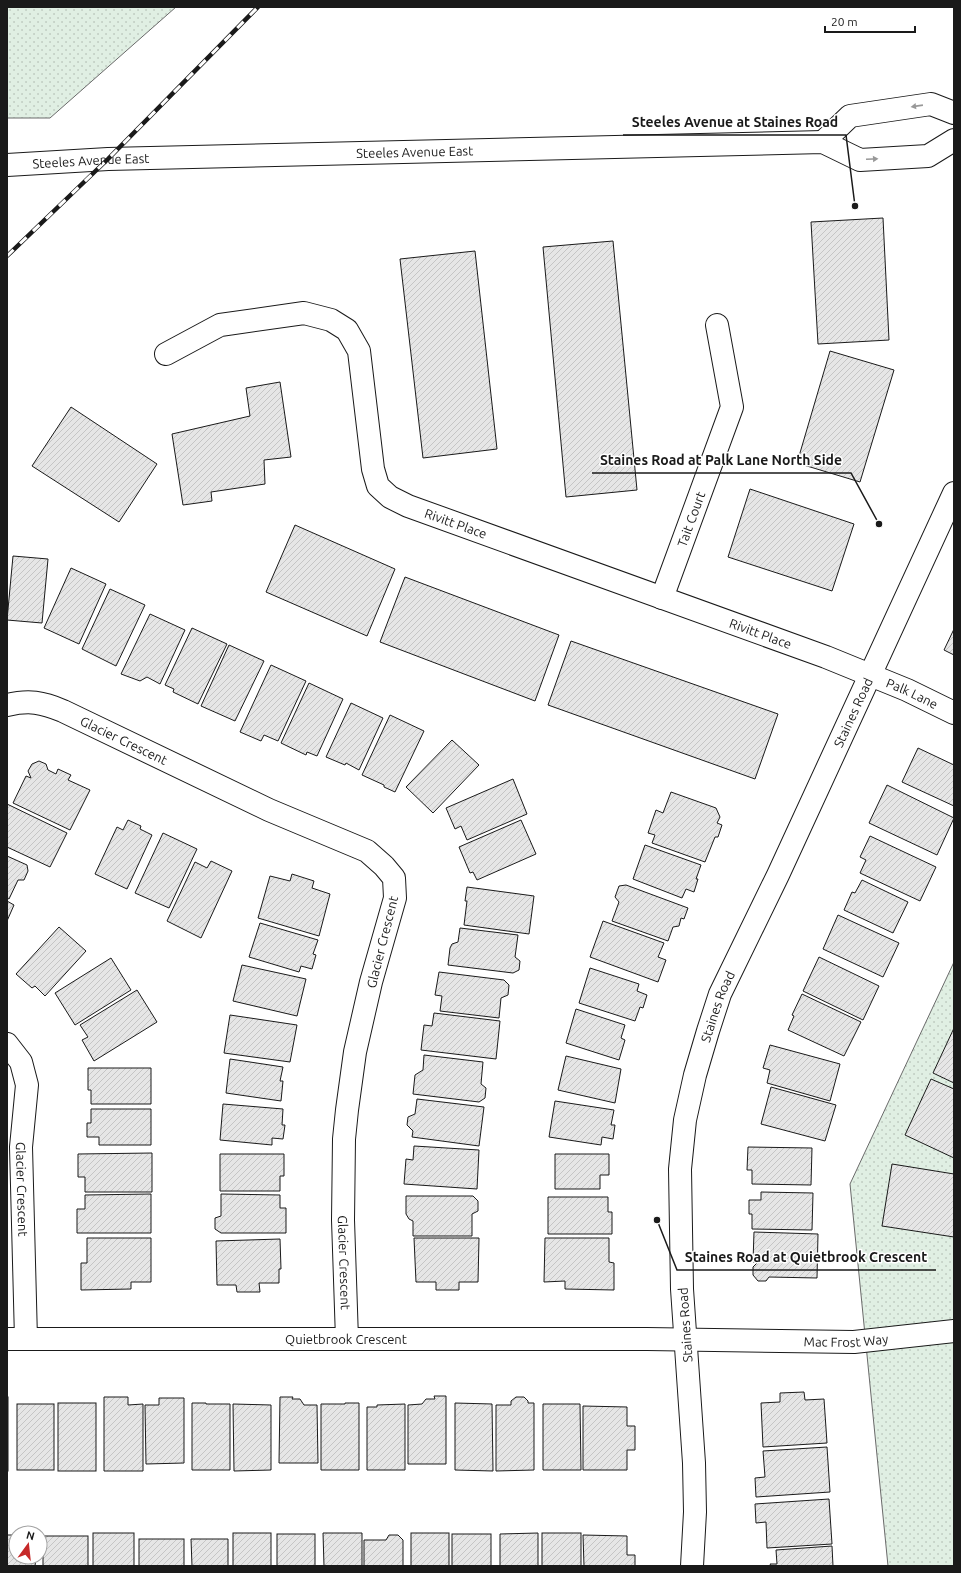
<svg xmlns="http://www.w3.org/2000/svg" width="961" height="1573" font-family="Ubuntu,sans-serif">
<style>
.green{fill:url(#green-dots);stroke:#6a6a6a}
.building{fill:url(#building-hatch);stroke:#1a1a1a}
.lines{fill:none;stroke-linecap:round;stroke-linejoin:round}
.minor-casing{stroke:#1a1a1a;stroke-width:24}
.tertiary-casing{stroke:#1a1a1a;stroke-width:24}
.secondary-casing{stroke:#1a1a1a;stroke-width:24}
.minor{stroke:#fff;stroke-width:22}
.tertiary{stroke:#fff;stroke-width:22}
.secondary{stroke:#fff;stroke-width:22}
.rail-casing{stroke:#1a1a1a;stroke-width:4.5}
.rail{stroke:#fff;stroke-width:3;stroke-dasharray:9;stroke-linecap:butt}
.oneway{fill:#989898}
.labels{text-anchor:middle;dominant-baseline:central;stroke-width:3;stroke-linejoin:round;paint-order:stroke}
.street-label{font-size:13px;fill:#1a1a1a;stroke:#fff}
.leader{fill:none;stroke:#1a1a1a;stroke-width:1.5}
.callout-dot{fill:#1a1a1a;stroke:#fff;stroke-width:1.5}
.callout-label{font-size:14px;text-anchor:middle;font-weight:bold;fill:#1a1a1a;stroke:#fff;stroke-width:3;stroke-linejoin:round;paint-order:stroke}
</style>
<defs>
<pattern id="green-dots" width="8" height="8" patternUnits="userSpaceOnUse"><rect width="8" height="8" fill="#e0efe3"/><path d="M2 2h.1M6 6h.1" fill="none" stroke="#c0ccc2" stroke-width="1.8" stroke-linecap="round"/></pattern>
<pattern id="building-hatch" width="6" height="6" patternUnits="userSpaceOnUse"><rect width="6" height="6" fill="#e6e6e6"/><path d="M-1 1l2-2M0 6l6-6M5 7l2-2" fill="none" stroke="#c5c5c5"/></pattern>
</defs>
<rect width="100%" height="100%" fill="#fff"/>
<g class="green">
<polygon points="7,7 176,7 50,118 7,118"/>
<polygon points="954,962 954,1566 888,1566 850,1184"/>
</g>
<g class="building">
<polygon points="883,218 889,340 818,344 811,222"/>
<polygon points="613,241 637,490 566,497 543,247"/>
<polygon points="475,251 497,449 423,458 400,259"/>
<polygon points="830,351 894,370 860,482 797,463"/>
<polygon points="280,382 291,457 264,460 265,484 211,492 212,501 183,505 172,434 250,416 246,388"/>
<polygon points="71,407 157,464 119,522 32,466"/>
<polygon points="750,489 854,524 832,591 728,557"/>
<polygon points="295,525 395,569 367,636 266,592"/>
<polygon points="13,556 48,559 42,623 7,620"/>
<polygon points="71,568 106,584 79,644 44,628"/>
<polygon points="405,577 559,635 535,701 380,642"/>
<polygon points="110,589 145,605 116,666 82,649"/>
<polygon points="150,614 185,630 160,684 147,677 140,681 121,674"/>
<polygon points="192,628 227,644 198,704 173,692 174,689 165,685"/>
<polygon points="954,629 954,655 944,650"/>
<polygon points="571,641 778,714 755,779 548,705"/>
<polygon points="229,645 264,661 235,721 201,706"/>
<polygon points="271,665 306,681 278,741 264,735 261,741 240,732"/>
<polygon points="309,683 343,699 317,756 307,752 306,755 281,743"/>
<polygon points="351,703 383,718 359,770 346,763 345,765 326,757"/>
<polygon points="390,715 424,731 395,792 384,787 384,785 362,775"/>
<polygon points="452,740 479,765 433,813 406,787"/>
<polygon points="918,748 954,765 954,806 902,782"/>
<polygon points="39,761 46,764 48,770 56,774 58,769 71,775 68,780 90,790 70,830 13,803 26,776 31,778 28,771 32,764"/>
<polygon points="513,779 527,814 467,840 461,826 455,829 446,808"/>
<polygon points="887,785 954,818 937,855 869,823"/>
<polygon points="671,792 716,808 720,817 717,823 722,825 718,837 715,837 705,862 652,843 655,835 648,833 656,810 663,813"/>
<polygon points="7,804 67,833 50,867 7,847"/>
<polygon points="128,820 141,826 140,829 152,835 127,889 95,874 117,827 123,830"/>
<polygon points="521,820 536,854 477,880 473,872 470,873 459,847"/>
<polygon points="163,833 197,849 169,908 135,893"/>
<polygon points="870,836 936,867 920,901 860,873 866,860 860,857"/>
<polygon points="645,845 701,865 696,879 698,879 694,892 686,889 682,898 633,879"/>
<polygon points="7,856 27,865 28,871 24,880 18,880 9,899 7,898"/>
<polygon points="211,861 232,871 201,938 167,921 195,862 207,868"/>
<polygon points="292,874 314,881 312,888 330,894 319,936 258,918 270,876 290,881"/>
<polygon points="862,880 908,902 893,933 844,910 852,892 855,893"/>
<polygon points="626,885 688,908 684,919 681,918 679,926 673,927 668,941 612,921 619,902 615,897 619,886"/>
<polygon points="467,887 534,896 529,934 464,925 467,901 465,901"/>
<polygon points="7,901 14,905 7,921"/>
<polygon points="838,915 899,943 883,977 823,949"/>
<polygon points="603,921 664,943 658,957 666,960 658,982 590,957"/>
<polygon points="260,923 318,940 313,954 316,955 312,969 301,966 299,972 249,957"/>
<polygon points="59,927 86,951 45,996 35,986 32,988 16,974"/>
<polygon points="460,928 518,935 515,957 520,961 519,970 513,973 448,965 450,948 452,944 458,942"/>
<polygon points="819,957 879,986 863,1020 803,991"/>
<polygon points="111,958 131,990 75,1025 55,993"/>
<polygon points="242,965 306,979 297,1016 233,1001"/>
<polygon points="590,968 639,984 637,991 647,995 643,1008 640,1007 635,1021 579,1003"/>
<polygon points="439,972 504,980 509,985 508,995 501,998 499,1018 440,1011 442,996 435,995"/>
<polygon points="137,990 157,1022 94,1061 82,1040 88,1037 80,1025"/>
<polygon points="802,994 861,1022 844,1056 788,1030 794,1016 792,1015"/>
<polygon points="576,1009 625,1025 621,1038 625,1040 619,1060 566,1043"/>
<polygon points="434,1013 500,1021 496,1059 421,1050 424,1025 432,1026"/>
<polygon points="230,1015 297,1025 290,1062 224,1053"/>
<polygon points="954,1028 954,1083 933,1073"/>
<polygon points="770,1045 840,1064 830,1101 767,1083 770,1070 763,1068"/>
<polygon points="424,1055 483,1062 481,1084 486,1088 485,1098 479,1102 413,1094 415,1075 423,1070"/>
<polygon points="566,1056 621,1069 615,1103 558,1090"/>
<polygon points="230,1059 283,1067 280,1081 283,1081 281,1101 226,1093"/>
<polygon points="88,1068 151,1068 151,1104 91,1104 91,1090 88,1090"/>
<polygon points="931,1079 954,1089 954,1158 905,1135"/>
<polygon points="771,1087 836,1105 825,1141 761,1124"/>
<polygon points="417,1099 484,1107 479,1146 412,1137 413,1131 407,1125 408,1117 415,1114"/>
<polygon points="555,1101 614,1110 611,1125 615,1125 613,1139 602,1137 601,1145 549,1137"/>
<polygon points="223,1104 283,1109 282,1125 285,1125 283,1139 272,1138 272,1145 220,1140"/>
<polygon points="91,1109 151,1109 151,1145 99,1145 99,1137 87,1137 87,1123 91,1123"/>
<polygon points="414,1146 479,1150 477,1189 404,1184 406,1159 413,1160"/>
<polygon points="748,1147 812,1148 811,1185 752,1184 752,1170 747,1170"/>
<polygon points="152,1153 152,1192 85,1192 85,1177 78,1177 78,1154"/>
<polygon points="220,1154 284,1154 284,1176 280,1176 280,1191 220,1191"/>
<polygon points="555,1154 609,1154 609,1175 600,1175 600,1189 555,1189"/>
<polygon points="892,1164 954,1174 954,1237 882,1226"/>
<polygon points="761,1192 813,1193 812,1230 752,1229 752,1214 749,1214 749,1200 761,1200"/>
<polygon points="151,1194 151,1233 77,1233 77,1209 85,1209 85,1195"/>
<polygon points="221,1194 280,1195 280,1208 286,1208 286,1233 221,1233 215,1229 215,1218 221,1216"/>
<polygon points="406,1196 473,1196 478,1201 478,1211 472,1214 472,1236 413,1236 413,1221 409,1219 406,1214"/>
<polygon points="548,1197 608,1197 608,1212 612,1212 612,1234 548,1234"/>
<polygon points="754,1232 818,1234 817,1278 769,1277 766,1281 758,1281 753,1275 753,1267 758,1262 753,1262"/>
<polygon points="87,1238 151,1238 151,1282 131,1282 131,1289 81,1290 81,1263 87,1263"/>
<polygon points="414,1238 479,1238 478,1282 459,1282 459,1290 436,1290 436,1282 416,1282"/>
<polygon points="545,1238 609,1238 609,1262 614,1263 614,1290 565,1289 565,1281 544,1282"/>
<polygon points="280,1239 281,1269 279,1269 279,1283 259,1283 260,1292 237,1292 236,1285 217,1285 216,1241"/>
<polygon points="804,1392 805,1400 824,1399 827,1443 763,1447 761,1403 780,1402 780,1393"/>
<polygon points="434,1396 446,1396 446,1464 408,1464 408,1405 422,1404 426,1399 435,1399"/>
<rect x="7" y="1397" width="1" height="74"/>
<polygon points="104,1397 128,1397 128,1405 143,1404 143,1471 104,1471"/>
<polygon points="280,1397 293,1397 292,1399 300,1399 304,1405 317,1405 318,1463 279,1463"/>
<polygon points="516,1397 524,1397 528,1401 528,1403 534,1403 534,1470 496,1471 496,1405 511,1405 511,1401"/>
<polygon points="159,1398 184,1398 184,1463 146,1464 145,1405 159,1405"/>
<rect x="58" y="1403" width="38" height="68"/>
<polygon points="192,1403 206,1403 206,1404 230,1404 230,1470 192,1470"/>
<polygon points="345,1403 359,1403 359,1470 321,1470 321,1404 345,1404"/>
<polygon points="455,1403 492,1404 493,1471 455,1470"/>
<rect x="17" y="1404" width="37" height="66"/>
<polygon points="233,1404 271,1405 271,1470 234,1471"/>
<polygon points="405,1404 405,1470 367,1470 367,1407 377,1407 377,1405"/>
<polygon points="543,1404 580,1404 581,1470 543,1470"/>
<polygon points="583,1406 627,1407 627,1426 635,1426 635,1450 627,1450 627,1470 583,1470"/>
<polygon points="827,1447 830,1492 756,1497 755,1478 765,1477 763,1451"/>
<polygon points="829,1499 832,1544 767,1548 766,1522 756,1523 755,1504"/>
<rect x="93" y="1533" width="41" height="33"/>
<rect x="233" y="1533" width="38" height="33"/>
<polygon points="323,1533 362,1533 362,1566 324,1566"/>
<rect x="411" y="1533" width="38" height="33"/>
<polygon points="538,1533 538,1566 500,1566 500,1534"/>
<rect x="542" y="1533" width="39" height="33"/>
<rect x="277" y="1534" width="38" height="32"/>
<rect x="452" y="1534" width="39" height="32"/>
<polygon points="7,1535 16,1535 16,1557 36,1557 35,1566 7,1566"/>
<polygon points="389,1535 398,1535 403,1540 403,1566 364,1566 364,1540 386,1540"/>
<polygon points="583,1535 627,1536 627,1555 635,1555 635,1566 584,1566"/>
<rect x="43" y="1536" width="45" height="30"/>
<rect x="139" y="1539" width="45" height="27"/>
<polygon points="191,1539 228,1539 228,1566 192,1566"/>
<polygon points="832,1546 833,1566 771,1566 770,1564 777,1564 776,1550"/>
</g>
<g class="lines">
<g class="minor-casing">
<g id="minor">
<path id="s1" d="M166 354 220 325 304 313 331 320 347 330 359 351 373 469 378 486 390 497 408 506 826 657 907 690 954 713"/>
<path id="s2" d="M662 598 732 407 717 325"/>
<path id="s3" d="M7 705C29 700 42 702 63 711L269 810 367 851 384 866 394 878 395 898 371 982 355 1052 347 1110 344 1139 343 1220 347 1339"/>
<path id="s4" d="M7 1044 21 1062 27 1085 21 1147 26 1339"/>
<path id="s5" d="M7 1339H647L854 1342 954 1331"/>
</g>
</g>
<g class="tertiary-casing">
<g id="tertiary">
<path id="s6" d="M692 1566 695 1512 694 1463 682 1289 680 1169 685 1120 695 1075 708 1031 720 994 778 875 954 493"/>
</g>
</g>
<g class="secondary-casing">
<g id="secondary">
<polyline points="823,142 850,116 931,104 954,113"/>
<path id="s7" d="M7 165 108 159 823 142 860 160 928 156 954 140"/>
</g>
</g>
<use href="#minor" class="minor"/>
<use href="#tertiary" class="tertiary"/>
<use href="#secondary" class="secondary"/>
<g class="rail-casing">
<polyline id="rail" points="7,256 108,159 258,7"/>
</g>
<use href="#rail" class="rail"/>
</g>
<defs><path id="oneway-solid" d="M-6-.8H1V-3.2L6.5 0L1 3.2V.8H-6Z"/></defs>
<g class="oneway">
<use href="#oneway-solid" transform="translate(917 106) rotate(172)"/>
<use href="#oneway-solid" transform="translate(872 159) rotate(-3)"/>
</g>
<g class="labels">
<g class="street-label">
<text stroke="none"><textPath href="#s7" startOffset="408">Steeles Avenue East</textPath></text>
<text stroke="none"><textPath href="#s7" startOffset="84">Steeles Avenue East</textPath></text>
<text stroke="none"><textPath href="#s2" startOffset="84">Tait Court</textPath></text>
<text stroke="none"><textPath href="#s1" startOffset="441">Rivitt Place</textPath></text>
<text stroke="none"><textPath href="#s1" startOffset="765">Rivitt Place</textPath></text>
<text stroke="none"><textPath href="#s1" startOffset="928">Palk Lane</textPath></text>
<text stroke="none"><textPath href="#s6" startOffset="889">Staines Road</textPath></text>
<text stroke="none"><textPath href="#s3" startOffset="125">Glacier Crescent</textPath></text>
<text transform="translate(382 942) rotate(-76)">Glacier Crescent</text>
<text stroke="none"><textPath href="#s6" startOffset="565">Staines Road</textPath></text>
<text stroke="none"><textPath href="#s4" startOffset="151">Glacier Crescent</textPath></text>
<text stroke="none"><textPath href="#s3" startOffset="821">Glacier Crescent</textPath></text>
<text transform="translate(685 1325) rotate(-94)">Staines Road</text>
<text stroke="none"><textPath href="#s5" startOffset="339">Quietbrook Crescent</textPath></text>
<text stroke="none"><textPath href="#s5" startOffset="839">Mac Frost Way</textPath></text>
</g>
</g>
<path class="leader" d="M855 206L846 135H623M879 524L851 473H592M657 1220L677 1270H936"/>
<g class="callout-dot">
<circle cx="855" cy="206" r="4"/>
<circle cx="879" cy="524" r="4"/>
<circle cx="657" cy="1220" r="4"/>
</g>
<g class="callout-label">
<text x="735" y="127">Steeles Avenue at Staines Road</text>
<text x="721" y="465">Staines Road at Palk Lane North Side</text>
<text x="806" y="1262">Staines Road at Quietbrook Crescent</text>
</g>
<rect width="961" height="1573" fill="none" stroke="#1a1a1a" stroke-width="16"/>
<g transform="translate(28 1545) rotate(15)"><circle r="19" fill="#ffffff" stroke="#a3a3a3"/>
<path d="M0-3L7 15L0 10L-7 15Z" fill="#c62828"/>
<text y="-6" font-size="11" font-weight="bold" text-anchor="middle" fill="#1a1a1a">N</text>
</g>
<path d="M825 26v6h90v-6" fill="none" stroke="#1a1a1a" stroke-width="2"/>
<text x="831" y="26" font-size="12" fill="#1a1a1a" stroke="#ffffff" stroke-width="3" paint-order="stroke">20 m</text>
</svg>
